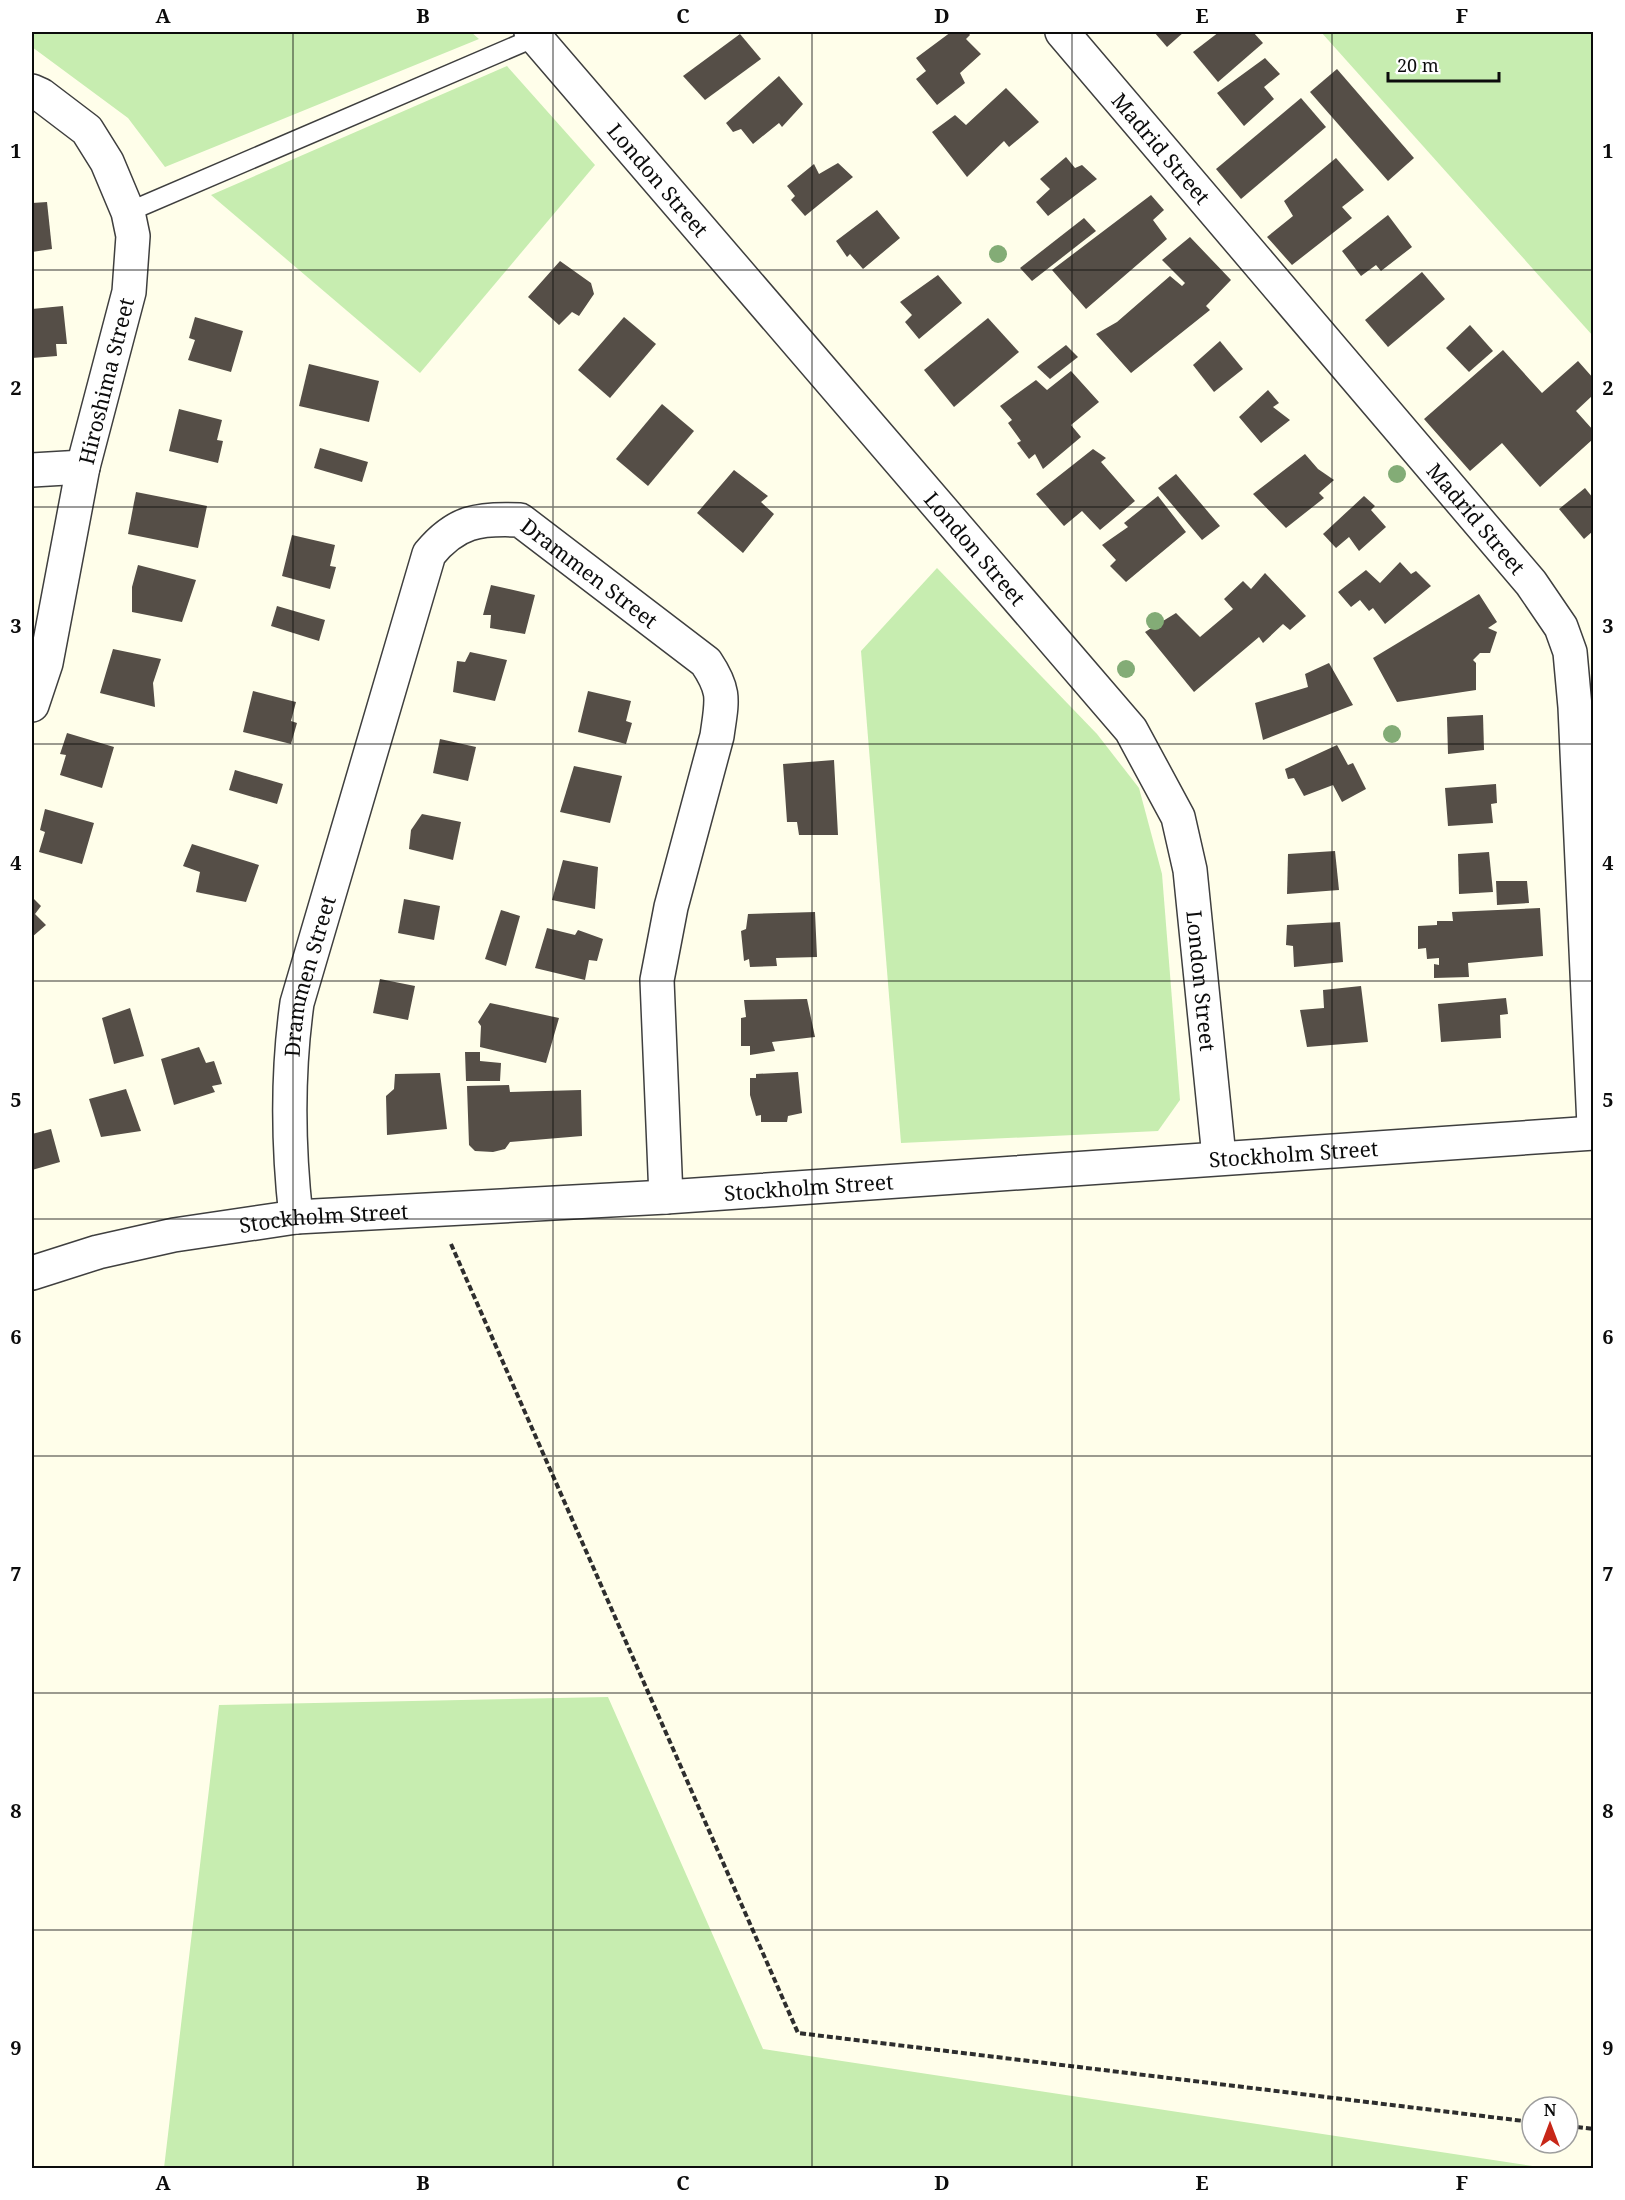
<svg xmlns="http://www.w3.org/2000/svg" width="1625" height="2200" font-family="'Noto Serif',serif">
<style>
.green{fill:#c7edb0}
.building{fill:#554e47}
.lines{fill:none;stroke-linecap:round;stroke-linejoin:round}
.lane-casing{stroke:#3f3f3f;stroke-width:21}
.street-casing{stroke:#3f3f3f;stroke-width:36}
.path{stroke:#2e2e2e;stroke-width:4;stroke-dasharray:6 3;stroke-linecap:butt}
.lane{stroke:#fff;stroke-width:18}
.street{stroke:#fff;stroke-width:33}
.tree{fill:#83ac76}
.grid{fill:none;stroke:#0c0c0c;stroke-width:1.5;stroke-opacity:0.55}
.labels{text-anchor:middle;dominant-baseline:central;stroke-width:6;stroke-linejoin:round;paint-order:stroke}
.street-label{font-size:21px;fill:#0c0c0c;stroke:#fff}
.neatline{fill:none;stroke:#0c0c0c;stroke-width:2}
.grid-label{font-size:20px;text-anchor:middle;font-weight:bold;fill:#0c0c0c}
</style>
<rect width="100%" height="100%" fill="#fffeea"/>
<g class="green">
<polygon points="32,32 471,32 479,39 165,167 128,118 32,47"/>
<polygon points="1321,32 1593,32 1593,336"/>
<polygon points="507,66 595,165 420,373 211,195"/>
<polygon points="937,568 1097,734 1139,788 1162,874 1180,1100 1158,1131 901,1143 861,651"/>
<polygon points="608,1697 763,2049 1546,2168 164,2168 219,1705"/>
</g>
<g class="building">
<polygon points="951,32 968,32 970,35 966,39 981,54 960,73 965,83 937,105 916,79 926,71 916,58"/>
<polygon points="1154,32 1184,32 1167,47"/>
<polygon points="1219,32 1253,32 1263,43 1218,82 1193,52"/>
<polygon points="740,34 761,59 705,100 683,76"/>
<polygon points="1265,58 1280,74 1264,87 1274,99 1244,126 1217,93"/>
<polygon points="1337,69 1414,158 1388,181 1310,92"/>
<polygon points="779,76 803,104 782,127 779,123 753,144 741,129 733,132 726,123"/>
<polygon points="1006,88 1039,122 1009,147 1004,141 967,177 932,132 955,115 966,125"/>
<polygon points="1301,98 1326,127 1241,199 1216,169"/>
<polygon points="1066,157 1075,168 1082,165 1097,179 1048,216 1036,202 1050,189 1040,179"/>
<polygon points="1336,158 1364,190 1342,207 1352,218 1292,265 1267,237 1293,216 1284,201"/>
<polygon points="838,163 853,177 805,216 791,200 795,196 787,186 814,164 819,174"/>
<polygon points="1151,195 1164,210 1153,220 1167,239 1086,309 1052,270"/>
<polygon points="47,202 52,249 32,252 32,203"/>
<polygon points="877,210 900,238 863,269 850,254 847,257 836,241"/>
<polygon points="1388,215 1412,247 1381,271 1376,265 1361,276 1342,251"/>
<polygon points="1084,218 1096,231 1032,281 1020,268"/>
<polygon points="1190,237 1231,280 1206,306 1210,310 1131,373 1096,334 1117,322 1170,276 1182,286 1185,283 1162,260"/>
<polygon points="560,261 591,283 594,294 579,316 572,312 559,325 528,297"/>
<polygon points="1422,272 1445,299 1388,347 1365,320"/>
<polygon points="938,275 962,303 919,339 905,322 912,315 900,302"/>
<polygon points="63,306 67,344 56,344 57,356 32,358 32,309"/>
<polygon points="195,317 243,331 231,372 188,360 195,340 189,338"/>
<polygon points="624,317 656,344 610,398 578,370"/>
<polygon points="988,318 1019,352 954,407 924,370"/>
<polygon points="1470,325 1493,351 1469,372 1446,348"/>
<polygon points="1220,341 1243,369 1214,392 1193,365"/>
<polygon points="1066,345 1078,357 1050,379 1037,367"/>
<polygon points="1503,350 1542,393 1578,361 1593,378 1593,395 1576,411 1593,430 1593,439 1540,487 1502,443 1470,471 1424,419"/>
<polygon points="309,364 379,381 369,422 299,406"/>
<polygon points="1071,371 1099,402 1071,425 1081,437 1043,469 1035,454 1029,459 1017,443 1021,441 1008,423 1012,420 1000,406 1036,380 1047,390"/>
<polygon points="1268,390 1279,403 1273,407 1290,420 1261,443 1239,417"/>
<polygon points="662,404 694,431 648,486 616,459"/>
<polygon points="179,409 222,420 217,440 223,441 218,463 169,451"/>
<polygon points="320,448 368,462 362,482 314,468"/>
<polygon points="1093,449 1106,458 1101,462 1135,501 1100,530 1082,511 1064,526 1036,494"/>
<polygon points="1305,454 1318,469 1334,480 1319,493 1324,498 1286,528 1253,494"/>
<polygon points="734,470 768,496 761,502 774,514 743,553 697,513"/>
<polygon points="1176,474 1220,526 1202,540 1158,488"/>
<polygon points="1585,488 1593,498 1593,531 1584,539 1559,509"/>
<polygon points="136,492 207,506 198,548 128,534"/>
<polygon points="1158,496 1186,532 1126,582 1110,566 1116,560 1102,545 1128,527 1124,523"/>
<polygon points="1364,496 1375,506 1371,510 1386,527 1359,551 1349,537 1336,548 1323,534"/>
<polygon points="292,535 335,545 330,566 336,567 330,589 282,576"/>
<polygon points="1400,562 1411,574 1416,571 1431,586 1385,624 1373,608 1369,611 1360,600 1351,607 1338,592 1366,570 1380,583"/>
<polygon points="138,565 196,580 182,622 132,612 132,587"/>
<polygon points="1265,573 1306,616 1290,630 1283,624 1263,643 1259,637 1194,692 1145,632 1176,613 1200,637 1233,609 1224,599 1243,581 1251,589"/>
<polygon points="491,585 535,595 525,634 490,628 491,615 483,615"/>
<polygon points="1479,594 1497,622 1488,628 1497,632 1490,653 1480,653 1473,660 1476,663 1476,690 1397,702 1373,658"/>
<polygon points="277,606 325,620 319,641 271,626"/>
<polygon points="113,649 161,659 153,683 155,707 100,693"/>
<polygon points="470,652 507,660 495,701 453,692 457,661 465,662"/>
<polygon points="1329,663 1353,705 1263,740 1255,703 1308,687 1305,674"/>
<polygon points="253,691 296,702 291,721 297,723 291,744 243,732"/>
<polygon points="588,691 631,701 626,721 632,723 626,744 578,732"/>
<polygon points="1483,715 1484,750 1448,754 1447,717"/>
<polygon points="67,733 114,747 102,788 60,775 66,755 60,754"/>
<polygon points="440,739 476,747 468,781 433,773"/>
<polygon points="1337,745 1348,765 1353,763 1366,789 1342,802 1333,785 1304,796 1294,778 1288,779 1285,769"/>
<polygon points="834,760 838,835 799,835 797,822 787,822 783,764"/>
<polygon points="574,766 622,776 610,823 560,812"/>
<polygon points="235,770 283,784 277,804 229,790"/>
<polygon points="1496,784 1497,803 1491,804 1493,823 1448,826 1445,788"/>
<polygon points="45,809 94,823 82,864 39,852 45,832 40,830"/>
<polygon points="422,814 461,822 453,860 409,849 411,830"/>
<polygon points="192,844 259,865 246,902 196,892 200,872 183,866"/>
<polygon points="1335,851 1339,890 1287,894 1288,854"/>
<polygon points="1489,852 1493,892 1459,894 1458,854"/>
<polygon points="563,860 598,867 595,909 552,900"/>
<polygon points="1496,881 1527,881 1529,903 1497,905"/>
<polygon points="32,897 41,906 35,914 46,925 32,937"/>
<polygon points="404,899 440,906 434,940 398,933"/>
<polygon points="1540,908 1543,956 1468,963 1469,977 1434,978 1434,964 1439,965 1439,958 1427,959 1426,948 1418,949 1418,926 1437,925 1437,921 1453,921 1452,912"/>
<polygon points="501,910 520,916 506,966 485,959"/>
<polygon points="815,912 817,957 776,958 777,966 750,967 749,959 744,961 741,931 746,929 748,914"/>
<polygon points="1340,922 1343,962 1294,967 1293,946 1286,945 1287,925"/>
<polygon points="547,928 575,935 578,930 603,939 597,961 589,960 585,980 535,968"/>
<polygon points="380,979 415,986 408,1020 373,1013"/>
<polygon points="1361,986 1368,1042 1307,1047 1300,1010 1324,1008 1323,990"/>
<polygon points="1506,998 1508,1014 1500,1015 1501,1038 1441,1042 1438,1004"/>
<polygon points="807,999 815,1037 772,1042 775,1051 750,1055 750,1046 741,1046 741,1018 746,1017 744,1000"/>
<polygon points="490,1003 559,1018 546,1063 480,1047 481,1026 478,1022"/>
<polygon points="130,1008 144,1056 114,1064 102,1018"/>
<polygon points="199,1047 206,1063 214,1061 222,1084 212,1086 215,1092 174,1105 161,1059"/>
<polygon points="465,1052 480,1052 480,1061 501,1063 500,1081 466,1081"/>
<polygon points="798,1072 802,1113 788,1116 787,1122 761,1122 761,1115 756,1116 750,1095 750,1078 756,1078 756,1074"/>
<polygon points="440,1073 447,1129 387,1135 386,1096 394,1089 395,1074"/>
<polygon points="509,1085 510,1092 581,1090 582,1136 510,1142 505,1149 493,1152 475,1151 469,1145 467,1086"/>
<polygon points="126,1089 141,1131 101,1137 89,1099"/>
<polygon points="51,1129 60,1162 32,1170 32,1134"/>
</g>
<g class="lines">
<g class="lane-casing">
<polyline id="lane" points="128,212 536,37"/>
</g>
<g class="street-casing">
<g id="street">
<path id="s1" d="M531 32 1131 730 1178 817 1190 870 1219 1157"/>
<path id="s2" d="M1062 32 1531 583 1561 627 1570 652 1575 707 1594 1126"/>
<polyline points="32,91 41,95 87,130 107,162 128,212 133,236 129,292 83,467 46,663 32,705"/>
<polyline points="32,470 83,467"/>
<path id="s3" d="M296 1217C288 1146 287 1075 297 1003L429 554C456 521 479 518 520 520L706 662C726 692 722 700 717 736L671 907 657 980 666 1197"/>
<path id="s4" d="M32 1273 98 1252 174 1235 296 1217 666 1197 1594 1133"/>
</g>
</g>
<g class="path">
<polyline points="451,1244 798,2033 1532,2122"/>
<polyline points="1568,2126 1594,2129"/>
</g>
<use href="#lane" class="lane"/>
<use href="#street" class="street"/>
</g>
<g class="tree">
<circle cx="998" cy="254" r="9"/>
<circle cx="1397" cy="474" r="9"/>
<circle cx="1155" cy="621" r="9"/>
<circle cx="1126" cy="669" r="9"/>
<circle cx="1392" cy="734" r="9"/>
</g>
<path class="grid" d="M293 32V2168M553 32V2168M812 32V2168M1072 32V2168M1332 32V2168M32 270H1594M32 507H1594M32 744H1594M32 981H1594M32 1219H1594M32 1456H1594M32 1693H1594M32 1930H1594"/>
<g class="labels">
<g class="street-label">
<text stroke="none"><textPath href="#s2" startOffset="153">Madrid Street</textPath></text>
<text stroke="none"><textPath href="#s1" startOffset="195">London Street</textPath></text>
<text transform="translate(106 381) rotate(-76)">Hiroshima Street</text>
<text stroke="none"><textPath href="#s2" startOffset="639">Madrid Street</textPath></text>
<text stroke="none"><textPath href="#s1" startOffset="681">London Street</textPath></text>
<text stroke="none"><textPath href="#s3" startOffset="872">Drammen Street</textPath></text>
<text stroke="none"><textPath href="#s3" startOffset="243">Drammen Street</textPath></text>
<text stroke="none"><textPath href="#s1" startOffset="1185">London Street</textPath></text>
<text stroke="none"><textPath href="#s4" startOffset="1270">Stockholm Street</textPath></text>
<text stroke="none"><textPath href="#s4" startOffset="784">Stockholm Street</textPath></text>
<text stroke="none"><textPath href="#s4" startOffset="298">Stockholm Street</textPath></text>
</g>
</g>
<rect width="1625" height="2200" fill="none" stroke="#ffffff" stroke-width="66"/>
<g transform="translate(1550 2125)"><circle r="28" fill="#ffffff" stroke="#9e9e9e" stroke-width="1.5"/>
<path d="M0-4.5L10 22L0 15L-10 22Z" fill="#c72718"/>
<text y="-9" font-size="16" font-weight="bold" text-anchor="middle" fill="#0c0c0c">N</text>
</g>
<path d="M1388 72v9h111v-9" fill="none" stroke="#0c0c0c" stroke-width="3"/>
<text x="1397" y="72" font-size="18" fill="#0c0c0c" stroke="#ffffff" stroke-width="4.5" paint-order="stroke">20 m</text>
<rect x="33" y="33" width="1559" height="2134" class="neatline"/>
<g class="grid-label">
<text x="163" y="23">A</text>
<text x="423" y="23">B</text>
<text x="683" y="23">C</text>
<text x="942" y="23">D</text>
<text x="1202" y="23">E</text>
<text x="1462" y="23">F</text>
<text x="16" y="158">1</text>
<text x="1608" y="158">1</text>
<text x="16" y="395">2</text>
<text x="1608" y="395">2</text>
<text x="16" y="633">3</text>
<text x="1608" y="633">3</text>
<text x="16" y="870">4</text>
<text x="1608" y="870">4</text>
<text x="16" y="1107">5</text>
<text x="1608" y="1107">5</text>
<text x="16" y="1344">6</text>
<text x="1608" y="1344">6</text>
<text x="16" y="1581">7</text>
<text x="1608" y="1581">7</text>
<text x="16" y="1818">8</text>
<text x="1608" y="1818">8</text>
<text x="16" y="2055">9</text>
<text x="1608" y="2055">9</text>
<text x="163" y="2190">A</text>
<text x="423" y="2190">B</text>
<text x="683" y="2190">C</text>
<text x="942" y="2190">D</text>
<text x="1202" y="2190">E</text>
<text x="1462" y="2190">F</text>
</g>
</svg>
